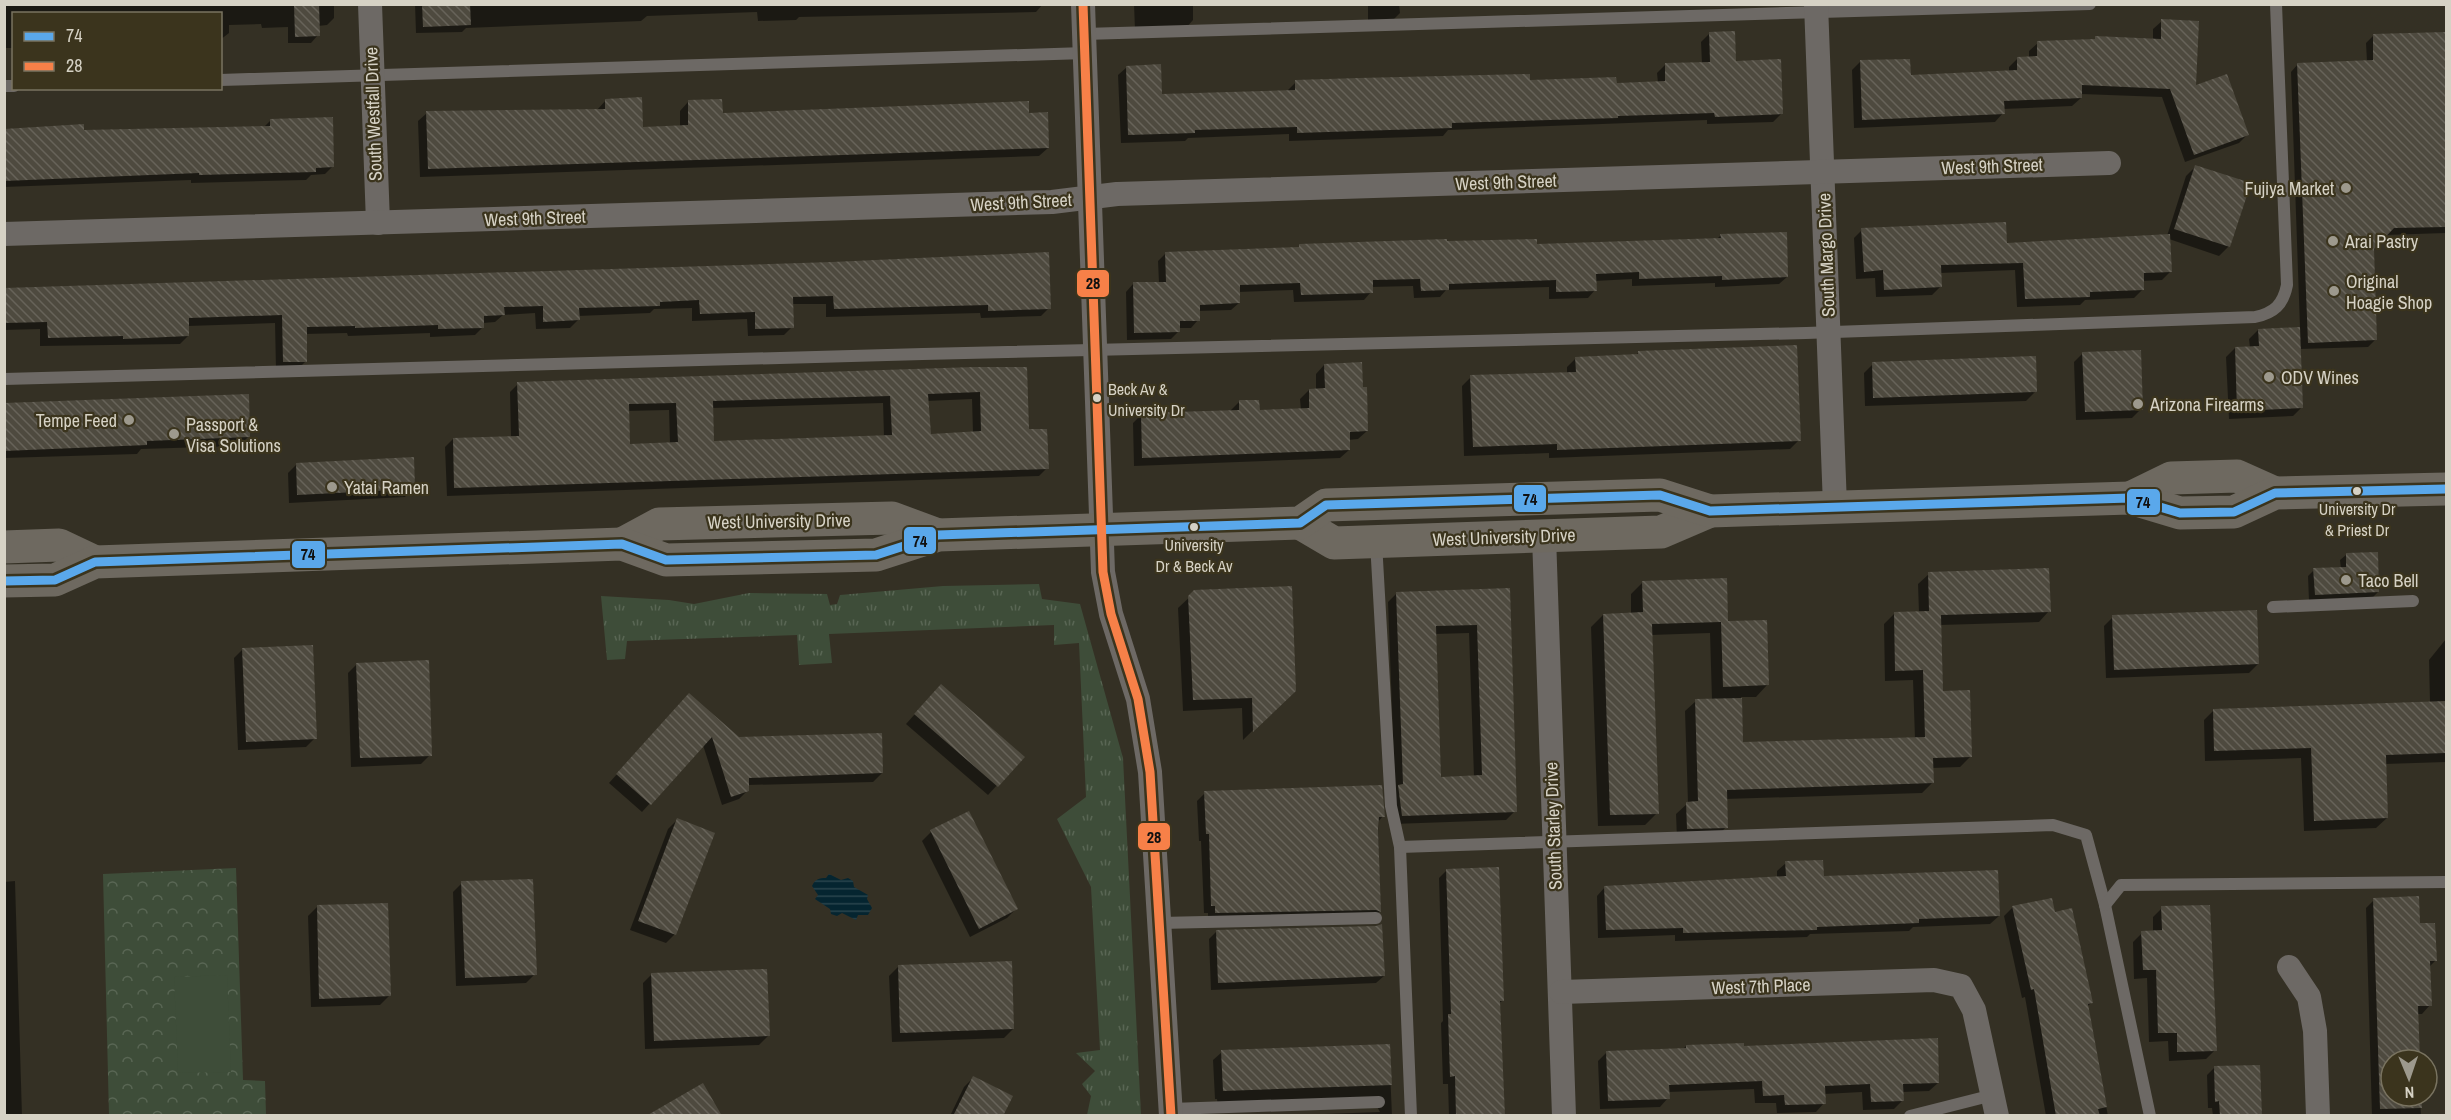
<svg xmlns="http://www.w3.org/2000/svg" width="2451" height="1120" font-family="'Archivo Narrow',sans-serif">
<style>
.grass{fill:url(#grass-tufts)}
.park{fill:url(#park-crowns)}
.garden{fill:#3e4d39}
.water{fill:url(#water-rules)}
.shadow{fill:#0007;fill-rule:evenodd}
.building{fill:url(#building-back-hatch);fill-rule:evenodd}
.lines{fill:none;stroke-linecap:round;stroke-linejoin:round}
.service{stroke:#6d6965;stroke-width:12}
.minor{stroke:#6d6965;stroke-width:24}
.primary{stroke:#6e6960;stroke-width:33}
.bus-1-casing{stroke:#3b341d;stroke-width:14}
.bus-2-casing{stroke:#3b341d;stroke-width:14}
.bus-1{stroke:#5aa8eb;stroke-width:9}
.bus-2{stroke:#f78048;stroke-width:9}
.poi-dot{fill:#9d998d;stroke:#3b341d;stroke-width:2}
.bus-dot{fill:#d6d2c5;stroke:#3b341d;stroke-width:2}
.labels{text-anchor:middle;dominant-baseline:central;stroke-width:4.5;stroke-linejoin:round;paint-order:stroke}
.bus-label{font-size:16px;fill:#d6d2c5;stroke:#3b341d}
.street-label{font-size:18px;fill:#d6d2c5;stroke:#3b341d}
.poi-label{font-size:18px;fill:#d6d2c5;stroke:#3b341d;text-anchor:start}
.line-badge{stroke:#3b341d;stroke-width:2}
.pale-badge-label{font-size:16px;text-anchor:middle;font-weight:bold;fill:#111}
</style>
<defs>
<pattern id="grass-tufts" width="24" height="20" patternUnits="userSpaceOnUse" patternTransform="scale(1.5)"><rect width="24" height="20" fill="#3e4d39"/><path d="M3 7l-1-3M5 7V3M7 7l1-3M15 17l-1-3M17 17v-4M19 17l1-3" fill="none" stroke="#596654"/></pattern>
<pattern id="park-crowns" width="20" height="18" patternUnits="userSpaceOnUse" patternTransform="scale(1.5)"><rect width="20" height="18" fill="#3e4d39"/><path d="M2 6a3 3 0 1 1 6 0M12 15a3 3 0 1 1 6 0" fill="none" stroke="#596654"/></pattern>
<pattern id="water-rules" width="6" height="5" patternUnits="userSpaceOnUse" patternTransform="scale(1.5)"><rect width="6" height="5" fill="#052530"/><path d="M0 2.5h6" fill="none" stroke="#29444c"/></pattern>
<pattern id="building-back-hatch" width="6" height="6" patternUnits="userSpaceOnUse" patternTransform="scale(1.5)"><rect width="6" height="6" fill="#4e4a3f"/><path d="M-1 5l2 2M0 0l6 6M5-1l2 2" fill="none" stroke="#676359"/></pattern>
</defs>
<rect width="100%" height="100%" fill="#343024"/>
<polygon class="grass" points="1039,584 1042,599 1080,604 1123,758 1141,1115 1087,1115 1091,1096 1082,1084 1095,1071 1076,1053 1100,1050 1091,887 1057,819 1086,797 1079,643 1054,645 1054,625 829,634 832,663 799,665 797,635 627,641 625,659 607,660 601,596 669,600 694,604 749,593 827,594 830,605 837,604 840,595 943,586"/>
<polygon class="park" points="236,868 243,1080 265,1081 266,1115 109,1115 103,874"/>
<polygon class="garden" points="227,975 231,1072 178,1073 174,977"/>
<path class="water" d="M829 874 841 880 848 878 853 881 854 887 868 895 867 899 872 908 868 915H858L856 920 842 913 837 916 831 914 830 909 815 899 818 895 812 886C815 879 819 878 826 878Z"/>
<g class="shadow">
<polygon points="4,4 334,4 334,18 327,25 318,26 318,35 311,43 288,43 288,27 262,28 261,24 229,25 229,33 220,40 220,14 14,14 14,48 4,48"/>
<polygon points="415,4 1043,4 1036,12 799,17 796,20 758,21 757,12 647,16 641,21 466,28 462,32 416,33"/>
<polygon points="1134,4 1193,4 1193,20 1186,28 1135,30"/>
<polygon points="1368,4 1399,4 1400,13 1392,21 1368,22"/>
<polygon points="2162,21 2194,87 2247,135 2239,143 2185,162 2162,97 2081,94 2081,98 2072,106 2003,109 2003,113 1995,122 1854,128 1852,70 1860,62 1909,77 2009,72 2009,67 2018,58 2029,58 2029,51 2038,43 2093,41 2096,38 2153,40 2153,29"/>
<polygon points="1709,34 1781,114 1773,122 1707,124 1707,120 1448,130 1443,136 1289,141 1289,134 1188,138 1185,141 1121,143 1118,75 1127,67 1160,96 1287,91 1296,82 1658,83 1657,73 1665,65 1702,64 1701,42"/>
<polygon points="2446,34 2446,233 2385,235 2373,248 2375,340 2368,347 2300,349 2302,407 2293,416 2229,419 2226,357 2235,348 2250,348 2249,339 2258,330 2300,328 2291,72 2298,64 2367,62 2366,43 2373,36"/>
<polygon points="606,100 642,129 680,127 680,111 688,102 721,115 1028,114 1048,148 1039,156 420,177 418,121 427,113 597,110"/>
<polygon points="271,120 333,166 325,174 311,175 306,180 191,183 191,180 4,187 4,130 83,131 263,128"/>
<polygon points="2195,167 2249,184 2228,247 2219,256 2169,239 2170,272 2162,280 2142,281 2143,289 2134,298 2085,300 2080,305 2017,307 2015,270 1940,273 1941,286 1932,295 1876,297 1875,278 1856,279 1854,238 1862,230 2005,244 2167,236 2186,176"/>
<polygon points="1721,235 1787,277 1779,284 1715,287 1715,283 1632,286 1632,279 1595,281 1595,290 1588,298 1549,299 1549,287 1446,290 1440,297 1414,298 1413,286 1371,287 1371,292 1364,300 1294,302 1293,290 1238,292 1239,303 1231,310 1198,311 1198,320 1191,328 1179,328 1179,331 1171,339 1127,340 1126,292 1133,284 1159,283 1158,261 1166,253 1297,249 1300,246 1446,243 1536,246 1717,239"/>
<polygon points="832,264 1049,308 1041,316 981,318 980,313 826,317 826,304 792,304 792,327 784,335 748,336 747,319 692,321 692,308 654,309 650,313 578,316 578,320 570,328 536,329 535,313 503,315 495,322 483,323 483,327 475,335 430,337 430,333 348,336 347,333 305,334 306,361 298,369 276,370 275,323 188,326 188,336 180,344 40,346 40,329 4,330 4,290"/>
<polygon points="1639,352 1799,440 1790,449 1549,458 1549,453 1464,456 1462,386 1471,377 1567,373 1567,367 1576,358 1635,356"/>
<polygon points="2083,353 2141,409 2132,418 2076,420 2074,362"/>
<polygon points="1873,364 2035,392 2026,401 1865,406 1864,373"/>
<polygon points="1324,365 1367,431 1358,439 1348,440 1349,450 1340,458 1134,466 1133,423 1142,414 1230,411 1239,402 1258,411 1301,410 1300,399 1309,390 1316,390 1316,374"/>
<path d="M1025 368 1028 431 1047 468 1039 476 447 496 445 447 453 439 511 437 510 392 518 384ZM972 399 973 433 929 436 927 401ZM883 403 884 437 713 442 712 408ZM669 410 670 444 629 445 627 411Z"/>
<polygon points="4,404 248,437 239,446 141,449 137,454 4,458"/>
<polygon points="297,464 414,488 405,497 289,503 288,473"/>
<polygon points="2346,555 2378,592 2372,598 2309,601 2308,576 2314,570 2341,569 2340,560"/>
<polygon points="1929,574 2049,611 2039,622 1940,625 1942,692 1971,756 1960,767 1932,768 1932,783 1922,793 1725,799 1726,827 1716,838 1677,839 1676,814 1688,803 1685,711 1696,701 1712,700 1710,633 1651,635 1657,813 1645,825 1598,826 1591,627 1603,615 1631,614 1631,594 1643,582 1727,623 1767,685 1756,697 1741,697 1742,744 1915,739 1913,680 1885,681 1884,624 1894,614 1919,613 1918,584"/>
<path d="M1509 589 1515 811 1506 820 1393 824 1395 790 1388 602 1397 593ZM1469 633 1474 777 1440 778 1435 634Z"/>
<polygon points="1195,592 1294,690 1243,740 1242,708 1183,711 1178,608"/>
<polygon points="2113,617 2258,664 2249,673 2106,678 2104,626"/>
<polygon points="2446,639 2446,762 2385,764 2387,818 2376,828 2304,831 2301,758 2205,761 2204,720 2214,710 2430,703 2429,660"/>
<polygon points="243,649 315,738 306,747 238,750 234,658"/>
<polygon points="357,664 430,755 421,764 351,767 348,673"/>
<polygon points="932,695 1023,757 988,795 906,724"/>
<polygon points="680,704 739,739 882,773 873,782 747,785 748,790 739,799 722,805 703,745 642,812 609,783"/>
<polygon points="1205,793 1383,816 1378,822 1380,911 1372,919 1208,921 1208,913 1204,913 1201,841 1199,841 1197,801"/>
<polygon points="968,813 1016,909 1007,918 970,937 922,841 931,832"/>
<polygon points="677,820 675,934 666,943 630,930 668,829"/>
<polygon points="1786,863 1823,877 1999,916 1990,924 1913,927 1909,931 1810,934 1807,937 1675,941 1675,935 1598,938 1597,896 1605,887 1777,878 1777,871"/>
<polygon points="1447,870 1502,1001 1498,1004 1504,1116 1449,1116 1448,1084 1443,1084 1441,1023 1443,1021 1439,878"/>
<polygon points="15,881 22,1116 4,1116 4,882"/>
<polygon points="462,883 535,974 526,983 456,986 453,892"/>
<polygon points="2374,900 2419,925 2435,961 2429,967 2430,1005 2422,1014 2417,1014 2419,1060 2391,1060 2391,1096 2420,1096 2421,1116 2372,1116 2366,908"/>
<polygon points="317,907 389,996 380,1005 311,1007 308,916"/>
<polygon points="2013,907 2054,914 2091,1003 2087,1007 2108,1116 2046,1116 2025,997 2022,998 2004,916"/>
<polygon points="2162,908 2215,1050 2206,1059 2169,1061 2168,1041 2149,1042 2147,978 2134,979 2133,942 2142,933 2153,932 2153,917"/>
<polygon points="1217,931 1384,976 1376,983 1211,990 1209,939"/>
<polygon points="898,967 1013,1029 1004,1038 892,1042 889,976"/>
<polygon points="652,974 768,1036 759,1045 645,1049 643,983"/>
<polygon points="1389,1046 1392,1116 1268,1116 1380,1112 1375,1103 1218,1107 1217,1099 1215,1099 1213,1060 1222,1052"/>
<polygon points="1686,1046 1742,1047 1938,1083 1929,1091 1902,1092 1902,1101 1894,1109 1863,1110 1862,1092 1824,1094 1824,1103 1816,1112 1777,1113 1776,1103 1755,1103 1754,1089 1668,1092 1668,1098 1660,1107 1600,1109 1598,1061 1607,1052 1683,1049"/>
<polygon points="2214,1068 2261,1116 2213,1116 2212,1108 2208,1108 2207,1075"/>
<polygon points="973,1078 1002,1116 950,1116 964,1087"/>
</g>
<g class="building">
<polygon points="294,4 319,4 320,36 295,37"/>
<polygon points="422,4 470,4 471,25 423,27"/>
<polygon points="2161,19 2199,21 2196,85 2227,74 2249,135 2194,155 2170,89 2082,85 2082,98 2004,101 2005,114 1862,120 1860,60 1910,59 1911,75 2017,70 2017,57 2037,56 2037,41 2095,39 2095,36 2161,39"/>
<polygon points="1735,31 1736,61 1781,59 1783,114 1715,117 1714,113 1618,116 1618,118 1452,123 1452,128 1297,133 1297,127 1195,130 1195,133 1128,135 1126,66 1161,64 1162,94 1295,90 1295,80 1359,78 1530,74 1530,80 1616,77 1617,83 1665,81 1665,63 1710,62 1709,32"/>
<polygon points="2446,32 2446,227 2394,228 2374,249 2377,340 2308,343 2297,63 2373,60 2373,34"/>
<polygon points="642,97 643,127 688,125 688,100 722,99 723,113 1029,101 1029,113 1048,112 1049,148 428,169 426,111 605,109 605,99"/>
<polygon points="333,117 334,167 316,168 316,172 199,175 199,173 4,181 4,129 84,124 84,130 270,126 270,119"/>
<polygon points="2195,165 2251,183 2230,247 2174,229"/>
<polygon points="2006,222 2007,243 2170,234 2172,272 2144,273 2144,290 2090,292 2090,297 2025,299 2023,263 1941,265 1942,287 1884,290 1883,270 1864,272 1861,228"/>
<polygon points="1787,232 1788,277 1722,280 1722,276 1639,279 1639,272 1596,274 1597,291 1556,292 1556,280 1449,284 1449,290 1421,291 1420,279 1373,280 1373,293 1301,295 1300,283 1240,285 1240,303 1200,305 1200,321 1180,321 1180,332 1134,333 1133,282 1166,282 1165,252 1299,247 1299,244 1447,239 1447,241 1537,239 1537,244 1721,238 1720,234"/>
<polygon points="1049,252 1051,309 988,311 988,305 834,309 833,296 793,297 794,328 755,329 755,312 700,314 699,300 660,302 660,306 579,308 580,320 543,322 543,306 504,307 505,315 484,316 484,328 438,329 438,325 355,328 355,326 307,327 307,362 283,362 282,315 189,318 189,336 123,339 123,336 48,338 47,322 4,323 4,288 832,262"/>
<polygon points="2300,327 2303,408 2237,411 2235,347 2259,346 2258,329"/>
<polygon points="1797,345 1801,441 1557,450 1557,444 1473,447 1470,375 1576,372 1575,357 1638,354 1638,351"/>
<polygon points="2141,350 2143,410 2085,412 2082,352"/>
<polygon points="2036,356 2037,392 1873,398 1872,362"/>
<polygon points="1362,362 1363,387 1367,387 1368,431 1350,432 1350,450 1142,458 1141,413 1239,410 1239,400 1259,400 1260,410 1309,408 1309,389 1325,388 1324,364"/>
<path d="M974 367H1027L1029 429H1047L1049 469 454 488 453 438 519 436 517 382ZM980 392 981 431 931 434 928 394ZM890 396 892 435 714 441 713 401ZM676 403 678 442 630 444 629 404Z"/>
<polygon points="249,394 250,437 147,441 147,445 4,451 4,403"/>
<polygon points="414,457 415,489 297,495 296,463"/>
<polygon points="2378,552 2379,592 2315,595 2313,568 2346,567 2346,553"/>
<polygon points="2049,568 2051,612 1941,615 1943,691 1970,690 1972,757 1933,758 1934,783 1727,790 1728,828 1687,829 1686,802 1698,801 1695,699 1742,698 1743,742 1925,737 1923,670 1895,671 1894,612 1929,611 1928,572"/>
<polygon points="1727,578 1728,621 1767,620 1769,685 1723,687 1721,622 1652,624 1659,814 1610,815 1603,614 1643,612 1642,581"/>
<polygon points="1292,586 1296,691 1253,732 1252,698 1193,700 1188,596 1194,590"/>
<path d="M1510 588 1517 812 1402 816 1398 785 1403 784 1396 592ZM1477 625 1482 775 1441 777 1436 626Z"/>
<polygon points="2257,610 2259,664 2114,670 2112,615"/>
<polygon points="313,645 317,739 246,742 242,648"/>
<polygon points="429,660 432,756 360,758 356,663"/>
<polygon points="941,684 1025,757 998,787 914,714"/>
<polygon points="689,693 739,737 882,733 883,773 749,778 749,791 731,797 712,737 651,805 616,774"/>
<polygon points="2446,701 2446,753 2386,755 2388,818 2314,821 2311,748 2214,751 2213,709"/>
<polygon points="1382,785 1385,817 1379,817 1378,828 1381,912 1376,910 1215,913 1215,906 1211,906 1209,834 1206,834 1204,791"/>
<polygon points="969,811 1018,909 979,929 930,830"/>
<polygon points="677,818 715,833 676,935 638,921"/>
<polygon points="1823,860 1824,876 1998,870 2000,916 1919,919 1919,923 1817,927 1817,930 1764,931 1683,933 1683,928 1606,930 1604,886 1786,876 1785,861"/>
<polygon points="1499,867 1504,1001 1500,1001 1505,1116 1456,1116 1455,1076 1450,1077 1448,1014 1451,1014 1446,869"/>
<polygon points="533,879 537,975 465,978 461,881"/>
<polygon points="2419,896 2420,923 2435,923 2437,961 2430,961 2432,1006 2418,1006 2420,1060 2391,1060 2391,1096 2421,1096 2422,1108 2380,1109 2373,898"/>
<polygon points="2052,898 2055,912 2072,908 2093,1003 2088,1004 2107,1107 2098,1109 2100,1116 2056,1116 2034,989 2031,990 2012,906"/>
<polygon points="388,903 391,996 319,999 317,905"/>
<polygon points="2210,905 2217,1051 2177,1052 2177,1033 2158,1033 2156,970 2143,970 2141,931 2162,930 2161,906"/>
<polygon points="1382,924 1385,976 1218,983 1216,930 1376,926"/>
<polygon points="1012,961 1014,1029 900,1033 898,965"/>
<polygon points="767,969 770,1036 654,1041 651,973"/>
<polygon points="1938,1038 1939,1083 1903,1084 1904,1101 1871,1102 1870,1084 1825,1086 1826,1104 1785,1105 1784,1095 1763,1096 1762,1081 1669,1085 1670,1099 1608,1101 1606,1051 1686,1048 1686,1045 1744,1043 1744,1046"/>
<polygon points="1390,1044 1392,1085 1223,1091 1221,1050"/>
<polygon points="2260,1065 2262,1116 2220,1116 2219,1101 2215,1102 2214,1066"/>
<polygon points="973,1076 1013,1096 1003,1116 953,1116"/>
<polygon points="703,1083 722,1116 646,1116"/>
</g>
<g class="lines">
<g class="service">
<polyline points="1084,34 2090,4"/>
<polyline points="220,80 1085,53"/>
<polyline points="4,86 14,86"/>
<path d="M4 379 923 354 1806 333 2255 317C2274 313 2283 305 2287 285L2276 4"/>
<polyline points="1376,542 1391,806 1400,847 1411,1116"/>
<polyline points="2273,607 2413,601"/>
<polyline points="1400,847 2053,825 2086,835 2105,905 2150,1116"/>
<polyline points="2105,905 2121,885 2446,882"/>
<polyline points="1160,923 1376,918"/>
<polyline points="1171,1109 1379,1102"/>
<polyline points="1910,1116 1993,1095"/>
</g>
<g class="minor">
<polyline points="370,4 378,223"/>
<polyline points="1083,4 1103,572 1111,614 1138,699 1150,772 1171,1116"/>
<polyline points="1816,4 1835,506"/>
<polyline points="4,234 1052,202 1117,194 2109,163"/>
<polyline points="1544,536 1564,1116"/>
<polyline points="2289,967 2309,997 2315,1031 2318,1116"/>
<polyline points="1561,992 1934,980 1961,986 1974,1010 1997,1116"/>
</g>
<g class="primary">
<polyline points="2130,498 2171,478 2237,476 2275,493"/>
<polyline points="1300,523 1334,543 1661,532 1710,511"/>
<polyline points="622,544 659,524 892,518 938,535"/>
<polyline points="4,547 59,545 95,562"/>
<polyline points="4,581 55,580 95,562 622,544 666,560 876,555 938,535 1300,523 1326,505 1660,495 1710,511 2130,498 2180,513 2234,512 2275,493 2446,489"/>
</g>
<g class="bus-1-casing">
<polyline id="bus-1" points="4,581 55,580 95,562 622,544 666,560 876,555 938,535 1300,523 1326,505 1660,495 1710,511 2130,498 2180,513 2234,512 2275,493 2446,489"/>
</g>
<g class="bus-2-casing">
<polyline id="bus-2" points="1083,4 1103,572 1111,614 1138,699 1150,772 1171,1116"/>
</g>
<use href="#bus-1" class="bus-1"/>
<use href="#bus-2" class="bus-2"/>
</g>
<g class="poi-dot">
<circle cx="2346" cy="188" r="6"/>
<circle cx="2333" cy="241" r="6"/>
<circle cx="2334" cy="291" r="6"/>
<circle cx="2269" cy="377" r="6"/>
<circle cx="2138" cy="404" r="6"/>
<circle cx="129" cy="420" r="6"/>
<circle cx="174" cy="434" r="6"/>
<circle cx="332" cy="487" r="6"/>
<circle cx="2346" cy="580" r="6"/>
</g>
<g class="bus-dot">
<circle cx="1097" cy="398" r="5"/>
<circle cx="2357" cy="491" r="5"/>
<circle cx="1194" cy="527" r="5"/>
</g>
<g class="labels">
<g class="bus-label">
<text x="1108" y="389" text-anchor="start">Beck Av &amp;<tspan x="1108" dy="21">University Dr</tspan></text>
<text x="2357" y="509">University Dr<tspan x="2357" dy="21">&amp; Priest Dr</tspan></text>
<text x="1194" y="545">University<tspan x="1194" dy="21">Dr &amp; Beck Av</tspan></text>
</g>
<g class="street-label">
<text transform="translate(373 114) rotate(-92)">South Westfall Drive</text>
<text transform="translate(1992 166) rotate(-2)">West 9th Street</text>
<text transform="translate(1506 182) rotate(-2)">West 9th Street</text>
<text transform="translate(1021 202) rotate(-3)">West 9th Street</text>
<text transform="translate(535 218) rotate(-2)">West 9th Street</text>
<text transform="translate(1826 255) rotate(-92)">South Margo Drive</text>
<text transform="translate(779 521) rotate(-1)">West University Drive</text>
<text transform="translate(1504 537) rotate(-2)">West University Drive</text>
<text transform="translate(1553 826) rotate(-92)">South Starley Drive</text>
<text transform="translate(1761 986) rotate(-2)">West 7th Place</text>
</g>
<g class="poi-label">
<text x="2334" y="188" text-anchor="end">Fujiya Market</text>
<text x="2345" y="241">Arai Pastry</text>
<text x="2346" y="281">Original<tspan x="2346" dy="21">Hoagie Shop</tspan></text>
<text x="2281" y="377">ODV Wines</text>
<text x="2150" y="404">Arizona Firearms</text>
<text x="117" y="420" text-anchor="end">Tempe Feed</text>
<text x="186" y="424">Passport &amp;<tspan x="186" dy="21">Visa Solutions</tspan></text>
<text x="344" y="487">Yatai Ramen</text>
<text x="2358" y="580">Taco Bell</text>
</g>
</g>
<g class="line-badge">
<rect x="1076" y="269" width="34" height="29" rx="6" fill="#f78048"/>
<rect x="1513" y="484" width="34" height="29" rx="6" fill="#5aa8eb"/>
<rect x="2126" y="488" width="35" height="28" rx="6" fill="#5aa8eb"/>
<rect x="903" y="526" width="34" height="29" rx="6" fill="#5aa8eb"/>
<rect x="291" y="540" width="35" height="29" rx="6" fill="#5aa8eb"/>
<rect x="1137" y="822" width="34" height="29" rx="6" fill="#f78048"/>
</g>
<g class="pale-badge-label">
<text x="1093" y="289">28</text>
<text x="1530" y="505">74</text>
<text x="2143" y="508">74</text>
<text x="920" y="547">74</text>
<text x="308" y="560">74</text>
<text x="1154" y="843">28</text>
</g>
<rect width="2451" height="1120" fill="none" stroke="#d6d2c5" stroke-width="12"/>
<rect x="12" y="12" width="210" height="78" fill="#3b341d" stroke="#797360" stroke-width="1.5"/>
<rect x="24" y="32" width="30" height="9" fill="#5aa8eb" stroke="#797360" stroke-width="1.5"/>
<text x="66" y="42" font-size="18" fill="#d6d2c5">74</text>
<rect x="24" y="62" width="30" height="9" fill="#f78048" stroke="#797360" stroke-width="1.5"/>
<text x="66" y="72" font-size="18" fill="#d6d2c5">28</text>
<g transform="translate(2409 1078) rotate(178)"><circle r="28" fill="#3b341d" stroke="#797360" stroke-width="1.5"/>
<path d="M0-4.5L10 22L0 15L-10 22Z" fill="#9d998d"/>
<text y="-9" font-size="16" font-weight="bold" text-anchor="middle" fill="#d6d2c5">N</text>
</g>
</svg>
